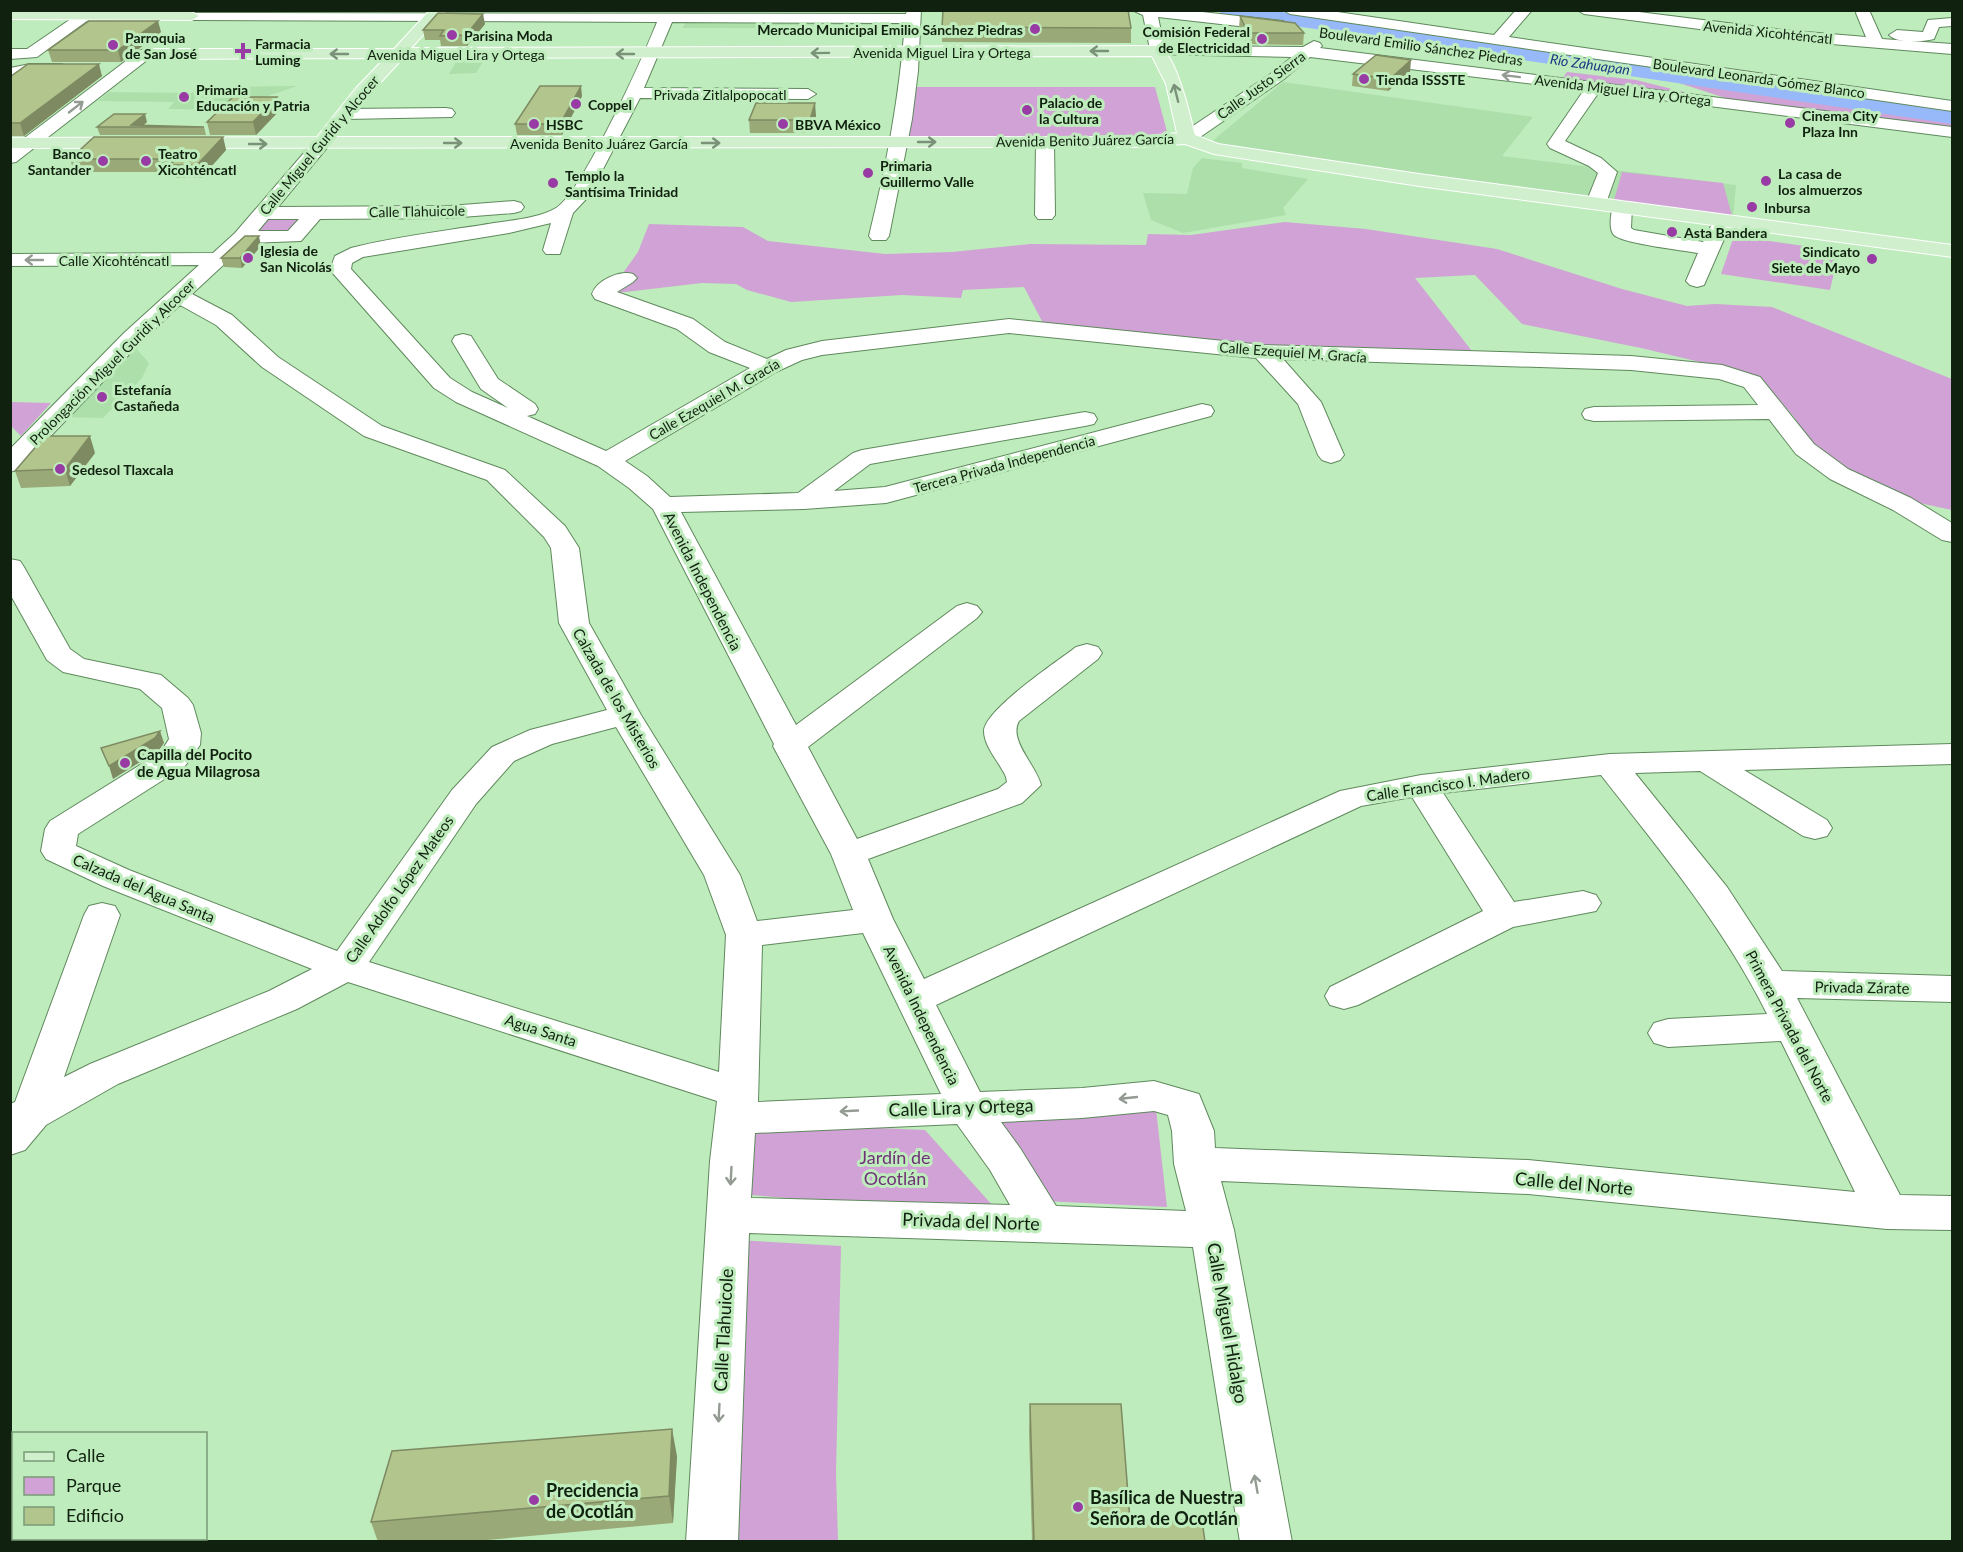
<svg xmlns="http://www.w3.org/2000/svg" width="1963" height="1552" font-family="Lato,sans-serif">
<style>
.built{fill:#addfab}
.green{fill:#d0a2d5}
.lines{fill:none;stroke-linecap:round;stroke-linejoin:round}
.river{fill:#97b9fa;fill-rule:evenodd}
.minor-casing{stroke:#5f895d;stroke-width:2}
.major-casing{stroke:#fff;stroke-width:2}
.minor{fill:#fff;fill-rule:evenodd}
.major{fill:#cfefcd;fill-rule:evenodd}
.wall{fill:#99a978}
.shaded-wall{fill:#7d8a62}
.building{fill:#b2c58c;stroke:#7d8a62;stroke-width:1.5}
.oneway{stroke:#799278}
.oneway2{stroke:#939b93}
.poi-dot{fill:#993ba4;stroke:#bfecbc;stroke-width:2}
.labels{text-anchor:middle;dominant-baseline:central;stroke-width:6;stroke-linejoin:round;paint-order:stroke}
.far-poi-label{font-size:14px;font-weight:bold;fill:#10210f;stroke:#bfecbc;text-anchor:start}
.far-street-label{font-size:14px;fill:#10210f;stroke:#bfecbc}
.far-water-label{font-size:14px;font-style:italic;fill:#193b84;stroke:#bfecbc}
.street-label{font-size:15px;fill:#10210f;stroke:#bfecbc}
.poi-label{font-size:15px;font-weight:bold;fill:#10210f;stroke:#bfecbc;text-anchor:start}
.near-street-label{font-size:18px;fill:#10210f;stroke:#bfecbc}
.near-park-label{font-size:18px;fill:#6f3177;stroke:#bfecbc}
.near-poi-label{font-size:18px;font-weight:bold;fill:#10210f;stroke:#bfecbc;text-anchor:start}
</style>
<rect width="100%" height="100%" fill="#bfecbc"/>
<g class="built">
<polygon points="687,21 799,23 904,22 903,29 682,28"/>
<polygon points="459,57 474,57 473,60 484,60 476,73 449,74"/>
<polygon points="1283,82 1533,117 1502,156 1736,185 1733,219 1583,201 1210,143"/>
<polygon points="297,86 227,110 168,109 174,102 98,101 109,92 192,93 199,87"/>
<polygon points="1202,158 1242,163 1242,168 1308,179 1283,208 1286,215 1183,233 1151,220 1143,193 1187,194 1193,168"/>
<polygon points="133,345 149,363 142,378 103,418 64,417"/>
</g>
<g class="green">
<polygon points="1567,72 1636,80 1704,97 1561,81"/>
<polygon points="1676,82 1952,122 1952,129 1795,108 1747,105"/>
<polygon points="911,87 1155,87 1169,139 907,139"/>
<polygon points="1622,172 1723,183 1733,219 1613,204"/>
<polygon points="315,212 294,237 242,237 261,213"/>
<polygon points="1285,222 1366,229 1497,249 1622,289 1687,306 1715,304 1772,307 1952,379 1952,510 1905,500 1815,452 1794,417 1768,387 1742,372 1641,348 1522,324 1475,275 1415,278 1475,355 1311,351 1043,323 1024,287 963,290 961,298 902,295 791,302 747,290 736,284 702,283 608,294 638,252 649,224 743,227 768,241 885,254 952,252 1030,244 1146,245 1148,234 1191,235"/>
<polygon points="1734,236 1839,251 1830,290 1721,274"/>
<polygon points="10,402 11,402 51,403 21,436 11,426"/>
<polygon points="1156,1109 1167,1207 1044,1201 988,1113"/>
<polygon points="738,1122 925,1130 1001,1215 738,1194"/>
<polygon points="737,1240 841,1246 836,1473 838,1541 721,1542"/>
</g>
<g class="lines">
<polygon class="river" points="1219,10 1269,10 1952,111 1952,124 1228,16 1221,14"/>
<g class="minor-casing">
<g id="minor">
<polygon points="84,10 102,10 37,57 10,59 10,49 27,49"/>
<path d="M907 10H921L918 71 912 119 889 236 886 240H872L869 236C887 163 899 99 905 23L672 22 644 88 808 89 816 94 808 99 640 98 589 196 573 213 560 254H546L543 250 551 223 509 233 363 257 352 263 351 269 450 378 472 392 508 408 481 389 452 341 455 336 463 334 471 336 498 379 535 404 538 409 535 414 527 416 606 451 750 368 709 352 677 329 595 299 592 294C597 280 620 270 633 274L637 278 633 282 617 292 693 319 725 342 767 359 786 350 822 341 1009 319 1263 345 1631 356 1722 365 1760 377 1814 444 1848 469 1911 498 1952 523V542L1942 540 1893 510 1830 479 1796 454 1769 419 1594 421 1585 419 1582 414 1585 409 1594 407 1758 405 1744 387 1719 379 1631 370 1283 359 1321 402 1344 455 1340 460 1331 463 1322 460 1318 455 1298 404 1256 358 1009 333 822 355 802 360 776 372 625 461 647 476 670 497 798 493 853 453 862 450 1085 412 1094 414 1097 419 1094 424 1085 426 870 464 834 491 885 487 1202 404 1211 406 1214 411 1211 416 886 503 804 509 681 512 796 725 957 606 967 603 977 606 982 612 977 618 808 747 857 839 998 789 1007 782 1006 777C1000 763 984 747 984 731 984 710 1058 661 1076 647L1087 644 1098 647 1102 653 1098 659 1019 721C1008 740 1036 765 1041 785L1022 803 868 859 893 919 924 979 1340 791 1421 775 1610 754 1952 744V764L1744 770 1827 820 1832 828 1827 836 1815 839 1803 836 1700 771 1635 773 1727 887 1782 971 1952 976V1002L1797 998 1900 1195 1952 1196V1230L1887 1229 1528 1194 1221 1181 1234 1230 1292 1542H1240L1193 1247 749 1233 738 1542H686L710 1161 717 1101 348 982 297 1009 118 1084 46 1125 25 1150 10 1155V1104L15 1102 84 915 89 906 102 903 115 906 120 915 64 1077 90 1064 269 991 312 969 103 886 46 859 41 851 45 829 50 821 161 752 169 739 162 708 140 689 63 672 47 660 10 594V559L20 561 24 567 70 649 84 659 161 675 188 698 193 705 201 733 200 745 185 766 78 834 76 846 129 870 337 951 452 790 492 747 530 730 607 710 559 623 551 548 544 537 487 480 364 436 262 367 216 325 180 305 140 343 19 469 10 472V449L124 333 199 265 10 266V254L213 253 235 233 315 140H327L330 144 278 207 449 206 514 201 521 203 524 207 521 211 514 213 449 218 320 219 301 241 247 243 192 294 232 315 278 357 382 426 505 470 565 526 579 548 589 623 641 715 740 875 757 921 853 910 831 854 773 746 774 744 653 509 629 488 598 466 456 402 434 388 330 270 335 256 351 248C397 236 447 231 494 223 514 220 539 218 556 208 582 193 644 55 657 22L192 20 185 16 187 13 906 14ZM268 219H299L288 231H258ZM616 727 704 875 726 935 719 1072 369 962 476 804 514 761 552 744ZM1601 775C1661 852 1724 927 1767 1014L1668 1019 1654 1023 1648 1033 1654 1043 1668 1047 1781 1041 1855 1192 1528 1160 1215 1148 1214 1131 1199 1094 1154 1081 1082 1088 980 1092 936 1005 1361 806 1412 797 1483 911 1330 987 1325 996 1330 1005 1344 1009 1358 1005 1513 927 1596 911 1601 903 1596 895 1583 891 1514 902 1443 793ZM863 933 941 1094 758 1102 762 945ZM1154 1111 1168 1115 1172 1131 1174 1164 1186 1211 1056 1206 1020 1148 1001 1122 1082 1118ZM957 1124 990 1170 1010 1205 751 1198 755 1133Z"/>
<polygon points="1132,10 1184,10 1283,21 1291,26 1283,31 1158,17 1164,46 1303,47 1314,41 1320,43 1322,46 1320,48 1952,127 1952,137 1599,92 1565,141 1601,158 1617,172 1606,203 1603,207 1589,207 1586,203 1598,173 1589,166 1550,148 1547,144 1584,90 1310,57 1284,79 1193,142 1181,142 1178,138 1181,134 1272,73 1292,57 1151,54 1143,15"/>
<polygon points="1283,10 1324,10 1494,35 1516,10 1532,10 1509,37 1952,101 1952,111 1290,14"/>
<polygon points="1577,10 1623,10 1783,30 1866,37 1856,13 1857,10 1869,10 1882,39 1952,44 1952,54 1783,40 1584,14"/>
<path d="M1952 18V26L1939 27 1934 39C1922 42 1898 44 1889 35L1897 30 1923 32 1928 20Z"/>
<polygon points="145,49 151,51 153,54 151,57 16,162 10,163 10,149 139,51"/>
<polygon points="30,64 62,64 70,69 62,74 30,74 10,78 10,68"/>
<polygon points="446,108 452,109 455,113 452,117 345,119 339,118 336,114 339,110 345,109"/>
<polygon points="1045,137 1051,138 1054,142 1055,215 1052,219 1038,219 1035,215 1036,142 1039,138"/>
<path d="M1622 201 1629 203 1632 207 1631 228 1634 230 1703 242 1711 226H1725L1728 230 1704 285 1697 287 1690 285 1686 281 1698 253C1682 250 1624 244 1614 235 1608 229 1611 209 1615 203Z"/>
</g>
</g>
<g class="major-casing">
<g id="major">
<path d="M430 10H446L411 48 1157 46C1176 51 1190 116 1195 135L1218 144 1419 174 1952 245V257L1419 186 1214 154 1185 144 1139 147 10 148V138L317 137 356 88 385 58 145 59 137 54 145 49H394ZM1152 56 1166 84 1177 133 1139 137H335L368 96 403 58Z"/>
<polygon points="10,11 192,12 199,16 192,20 10,19"/>
</g>
</g>
<use href="#minor" class="minor"/>
<use href="#major" class="major"/>
</g>
<g class="wall">
<polygon points="473,10 496,10 495,11"/>
<polygon points="583,10 690,10 690,11 584,11"/>
<polygon points="1240,16 1304,33 1303,45 1247,44 1239,27"/>
<polygon points="485,24 467,46 441,46 440,40 425,40 423,30"/>
<polygon points="942,27 1131,28 1131,43 942,42"/>
<polygon points="161,32 121,62 52,62 48,50"/>
<polygon points="1410,72 1388,91 1352,86 1353,74"/>
<polygon points="102,76 24,136 10,136 10,77"/>
<polygon points="582,96 562,135 517,135 515,124"/>
<polygon points="280,110 256,135 210,135 207,122"/>
<polygon points="816,116 811,133 750,133 749,120"/>
<polygon points="147,122 143,126 204,127 206,135 100,135 97,127"/>
<polygon points="223,137 226,150 201,178 173,178 172,172 74,172 70,159"/>
<polygon points="261,246 242,268 224,267 221,258"/>
<polygon points="95,453 70,486 21,488 15,471"/>
<polygon points="1030,1404 1130,1520 1205,1542 1032,1542 1029,1431"/>
<polygon points="677,1456 673,1523 465,1542 378,1542 371,1522"/>
</g>
<g class="shaded-wall">
<polygon points="483,14 485,24 467,46 466,35"/>
<polygon points="158,21 161,32 121,62 118,50"/>
<polygon points="1411,60 1410,72 1388,91 1390,79"/>
<polygon points="99,64 102,76 24,136 20,123"/>
<polygon points="581,86 582,96 562,135 560,124"/>
<polygon points="277,97 280,110 256,135 253,122"/>
<polygon points="815,103 816,116 811,133 810,120"/>
<polygon points="145,114 147,122 141,127 131,125"/>
<polygon points="223,137 226,150 201,178 197,165"/>
<polygon points="259,236 261,246 242,268 240,258"/>
<polygon points="90,436 95,453 70,486 65,469"/>
<polygon points="160,731 164,743 159,750 113,779 109,766"/>
<polygon points="672,1429 677,1456 673,1523 669,1496"/>
</g>
<g class="building">
<polygon points="943,10 1128,10 1131,28 942,27"/>
<polygon points="438,13 483,14 466,35 440,36 444,30 423,30"/>
<polygon points="1240,16 1295,23 1304,33 1248,33"/>
<polygon points="89,21 158,21 118,50 48,50"/>
<polygon points="1376,55 1411,60 1390,79 1353,74"/>
<polygon points="28,64 99,64 20,123 10,123 10,77"/>
<polygon points="540,86 581,86 560,124 515,124"/>
<polygon points="233,97 277,97 253,122 207,122"/>
<polygon points="756,103 815,103 810,120 749,120"/>
<polygon points="114,114 145,114 131,125 204,127 97,127"/>
<polygon points="94,137 223,137 197,165 170,165 176,159 70,159"/>
<polygon points="245,236 259,236 240,258 221,258"/>
<polygon points="45,436 90,436 65,469 15,471"/>
<polygon points="160,731 155,738 109,766 101,748"/>
<polygon points="1030,1404 1121,1404 1130,1520 1202,1520 1205,1542 1034,1542"/>
<polygon points="672,1429 669,1496 371,1522 392,1451"/>
</g>
<defs><path id="oneway-shaft" d="M-6 0H5M1.5-3L5.5 0L1.5 3" fill="none" stroke-width="1.6" stroke-linecap="round" stroke-linejoin="round" transform="scale(1.5)"/></defs>
<g class="oneway">
<use href="#oneway-shaft" transform="translate(1099 51) rotate(180)"/>
<use href="#oneway-shaft" transform="translate(820 53) rotate(179)"/>
<use href="#oneway-shaft" transform="translate(339 54) rotate(-180)"/>
<use href="#oneway-shaft" transform="translate(625 54) rotate(180)"/>
<use href="#oneway-shaft" transform="translate(1176 93) rotate(-104)"/>
<use href="#oneway-shaft" transform="translate(927 142)"/>
<use href="#oneway-shaft" transform="translate(453 143)"/>
<use href="#oneway-shaft" transform="translate(711 143)"/>
<use href="#oneway-shaft" transform="translate(258 144)"/>
</g>
<g class="oneway2">
<use href="#oneway-shaft" transform="translate(1511 76) rotate(-173)"/>
<use href="#oneway-shaft" transform="translate(76 107) rotate(-38)"/>
<use href="#oneway-shaft" transform="translate(34 260) rotate(180)"/>
<use href="#oneway-shaft" transform="translate(1128 1098) rotate(174)"/>
<use href="#oneway-shaft" transform="translate(849 1111) rotate(177)"/>
<use href="#oneway-shaft" transform="translate(731 1176) rotate(93)"/>
<use href="#oneway-shaft" transform="translate(719 1413) rotate(93)"/>
<use href="#oneway-shaft" transform="translate(1256 1484) rotate(-100)"/>
</g>
<g class="poi-dot">
<circle cx="1035" cy="29" r="6"/>
<circle cx="452" cy="35" r="6"/>
<circle cx="1262" cy="39" r="6"/>
<circle cx="113" cy="45" r="6"/>
<path d="M240 42h6v6h6v6h-6v6h-6v-6h-6v-6h6z"/>
<circle cx="1364" cy="79" r="6"/>
<circle cx="184" cy="97" r="6"/>
<circle cx="576" cy="104" r="6"/>
<circle cx="1027" cy="110" r="6"/>
<circle cx="1790" cy="123" r="6"/>
<circle cx="534" cy="124" r="6"/>
<circle cx="783" cy="124" r="6"/>
<circle cx="103" cy="161" r="6"/>
<circle cx="146" cy="161" r="6"/>
<circle cx="868" cy="173" r="6"/>
<circle cx="1766" cy="181" r="6"/>
<circle cx="553" cy="183" r="6"/>
<circle cx="1752" cy="207" r="6"/>
<circle cx="1672" cy="232" r="6"/>
<circle cx="248" cy="258" r="6"/>
<circle cx="1872" cy="259" r="6"/>
<circle cx="102" cy="397" r="6"/>
<circle cx="60" cy="469" r="6"/>
<circle cx="125" cy="763" r="6"/>
<circle cx="534" cy="1500" r="6"/>
<circle cx="1078" cy="1507" r="6"/>
</g>
<g class="labels">
<g class="far-poi-label">
<text x="1023" y="29" text-anchor="end">Mercado Municipal Emilio Sánchez Piedras</text>
<text x="1250" y="31" text-anchor="end">Comisión Federal<tspan x="1250" dy="16">de Electricidad</tspan></text>
<text x="464" y="35">Parisina Moda</text>
<text x="125" y="37">Parroquia<tspan x="125" dy="16">de San José</tspan></text>
<text x="255" y="43">Farmacia<tspan x="255" dy="16">Luming</tspan></text>
<text x="1376" y="79">Tienda ISSSTE</text>
<text x="196" y="89">Primaria<tspan x="196" dy="16">Educación y Patria</tspan></text>
<text x="1039" y="102">Palacio de<tspan x="1039" dy="16">la Cultura</tspan></text>
<text x="588" y="104">Coppel</text>
<text x="1802" y="115">Cinema City<tspan x="1802" dy="16">Plaza Inn</tspan></text>
<text x="546" y="124">HSBC</text>
<text x="795" y="124">BBVA México</text>
<text x="91" y="153" text-anchor="end">Banco<tspan x="91" dy="16">Santander</tspan></text>
<text x="158" y="153">Teatro<tspan x="158" dy="16">Xicohténcatl</tspan></text>
<text x="880" y="165">Primaria<tspan x="880" dy="16">Guillermo Valle</tspan></text>
<text x="1778" y="173">La casa de<tspan x="1778" dy="16">los almuerzos</tspan></text>
<text x="565" y="175">Templo la<tspan x="565" dy="16">Santísima Trinidad</tspan></text>
<text x="1764" y="207">Inbursa</text>
<text x="1684" y="232">Asta Bandera</text>
<text x="260" y="250">Iglesia de<tspan x="260" dy="16">San Nicolás</tspan></text>
<text x="1860" y="251" text-anchor="end">Sindicato<tspan x="1860" dy="16">Siete de Mayo</tspan></text>
<text x="114" y="389">Estefanía<tspan x="114" dy="16">Castañeda</tspan></text>
<text x="72" y="469">Sedesol Tlaxcala</text>
</g>
<g class="far-street-label">
<text transform="translate(1768 32) rotate(6)">Avenida Xicohténcatl</text>
<text transform="translate(1421 46) rotate(8)">Boulevard Emilio Sánchez Piedras</text>
<text x="942" y="52">Avenida Miguel Lira y Ortega</text>
<text x="456" y="54">Avenida Miguel Lira y Ortega</text>
<text transform="translate(1759 78) rotate(8)">Boulevard Leonarda Gómez Blanco</text>
<text transform="translate(1261 85) rotate(-36)">Calle Justo Sierra</text>
<text transform="translate(1623 90) rotate(7)">Avenida Miguel Lira y Ortega</text>
<text x="720" y="94">Privada Zitlalpopocatl</text>
<text transform="translate(1085 140) rotate(-1)">Avenida Benito Juárez García</text>
<text x="599" y="143">Avenida Benito Juárez García</text>
<text transform="translate(319 145) rotate(-50)">Calle Miguel Guridi y Alcocer</text>
<text transform="translate(417 211) rotate(-1)">Calle Tlahuicole</text>
<text x="114" y="260">Calle Xicohténcatl</text>
<text transform="translate(1293 352) rotate(4)">Calle Ezequiel M. Gracía</text>
<text transform="translate(112 362) rotate(-45)">Prolongación Miguel Guridi y Alcocer</text>
<text transform="translate(714 399) rotate(-30)">Calle Ezequiel M. Gracía</text>
<text transform="translate(1004 464) rotate(-15)">Tercera Privada Independencia</text>
</g>
<g class="far-water-label">
<text transform="translate(1590 64) rotate(8)">Río Zahuapan</text>
</g>
<g class="street-label">
<text transform="translate(703 581) rotate(63)">Avenida Independencia</text>
<text transform="translate(617 698) rotate(60)">Calzada de los Misterios</text>
<text transform="translate(1448 784) rotate(-8)">Calle Francisco I. Madero</text>
<text transform="translate(144 888) rotate(23)">Calzada del Agua Santa</text>
<text transform="translate(399 889) rotate(-55)">Calle Adolfo López Mateos</text>
<text transform="translate(1862 987) rotate(1)">Privada Zárate</text>
<text transform="translate(922 1015) rotate(64)">Avenida Independencia</text>
<text transform="translate(1790 1026) rotate(62)">Primera Privada del Norte</text>
<text transform="translate(541 1030) rotate(18)">Agua Santa</text>
</g>
<g class="poi-label">
<text x="137" y="754">Capilla del Pocito<tspan x="137" dy="17">de Agua Milagrosa</tspan></text>
</g>
<g class="near-street-label">
<text transform="translate(961 1107) rotate(-2)">Calle Lira y Ortega</text>
<text transform="translate(1574 1183) rotate(5)">Calle del Norte</text>
<text transform="translate(971 1221) rotate(2)">Privada del Norte</text>
<text transform="translate(1228 1323) rotate(80)">Calle Miguel Hidalgo</text>
<text transform="translate(723 1330) rotate(-87)">Calle Tlahuicole</text>
</g>
<g class="near-park-label">
<text x="895" y="1157">Jardín de<tspan x="895" dy="21">Ocotlán</tspan></text>
</g>
<g class="near-poi-label">
<text x="546" y="1490">Precidencia<tspan x="546" dy="21">de Ocotlán</tspan></text>
<text x="1090" y="1497">Basílica de Nuestra<tspan x="1090" dy="21">Señora de Ocotlán</tspan></text>
</g>
</g>
<rect width="1963" height="1552" fill="none" stroke="#10210f" stroke-width="24"/>
<rect x="12" y="1432" width="195" height="108" fill="#bfecbc" stroke="#799b77" stroke-width="1.5"/>
<rect x="24" y="1452" width="30" height="9" fill="#cfefcd" stroke="#799b77" stroke-width="1.5"/>
<text x="66" y="1462" font-size="18" fill="#10210f">Calle</text>
<rect x="24" y="1477" width="30" height="18" fill="#d0a2d5" stroke="#799b77" stroke-width="1.5"/>
<text x="66" y="1492" font-size="18" fill="#10210f">Parque</text>
<rect x="24" y="1507" width="30" height="18" fill="#b2c58c" stroke="#799b77" stroke-width="1.5"/>
<text x="66" y="1522" font-size="18" fill="#10210f">Edificio</text>
</svg>
